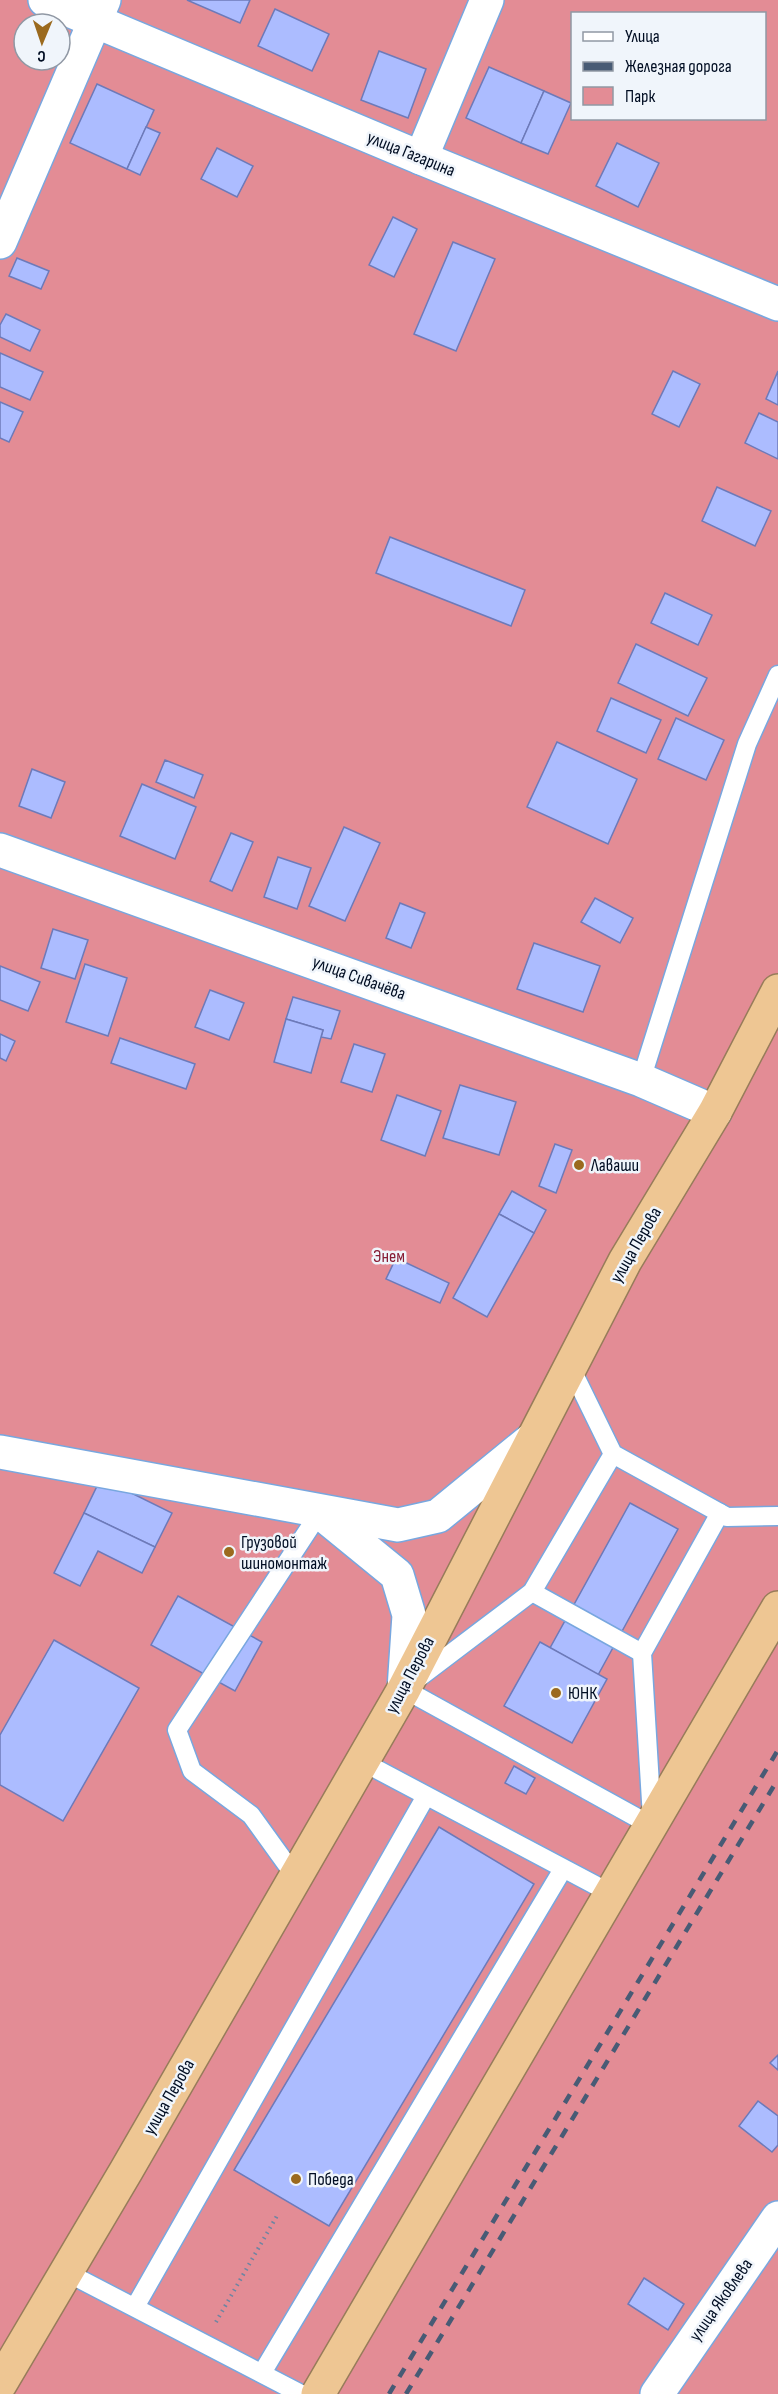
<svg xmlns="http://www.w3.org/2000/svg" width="778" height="2394" font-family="'Sofia Sans Condensed',sans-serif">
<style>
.green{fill:#e38c95;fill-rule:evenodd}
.building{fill:#acbcff;stroke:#6d7ab9;stroke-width:1.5}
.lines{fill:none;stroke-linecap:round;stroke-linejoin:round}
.service-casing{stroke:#78a7df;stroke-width:21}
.minor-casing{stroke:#78a7df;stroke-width:36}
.trunk-casing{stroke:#977c5a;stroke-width:36}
.path{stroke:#6e85a2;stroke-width:4;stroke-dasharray:1.5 4.5;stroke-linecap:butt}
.service{stroke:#fff;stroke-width:18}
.minor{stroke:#fff;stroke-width:33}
.trunk{stroke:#eec693;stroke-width:33}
.rail{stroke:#485b75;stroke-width:4.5;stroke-dasharray:10 10;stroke-linecap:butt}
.poi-dot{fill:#9b6a1e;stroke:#f0f5fb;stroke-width:2}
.labels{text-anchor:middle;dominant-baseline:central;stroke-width:5;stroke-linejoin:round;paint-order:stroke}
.street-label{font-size:18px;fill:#000d22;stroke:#f0f5fb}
.poi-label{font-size:18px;fill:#000d22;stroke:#f0f5fb;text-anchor:start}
.park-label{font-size:18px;fill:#871d35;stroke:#f0f5fb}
</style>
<rect width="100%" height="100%" fill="#bad7fa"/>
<path class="green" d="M0 0H778V2394H0ZM572 14H764V118H572ZM24 24H60V60H24Z"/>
<g class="building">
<polygon points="187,0 250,0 240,23"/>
<polygon points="275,9 329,34 312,71 258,46"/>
<polygon points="379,51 426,69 408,118 361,100"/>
<polygon points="489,67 544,91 521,143 466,118"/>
<polygon points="97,84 154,110 127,169 70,143"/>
<polygon points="544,91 571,103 548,154 521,143"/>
<polygon points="146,127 160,133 140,175 127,169"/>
<polygon points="617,143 659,163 638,207 596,186"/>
<polygon points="217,148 253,166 237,197 201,179"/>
<polygon points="393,217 417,229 394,277 369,265"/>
<polygon points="453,242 495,259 456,351 414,334"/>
<polygon points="17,258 49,271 41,289 9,276"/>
<polygon points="6,314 40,330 30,351 0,337 0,325"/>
<polygon points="0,353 43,372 30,400 0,387"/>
<polygon points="673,371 700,384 679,427 652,414"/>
<polygon points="778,371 778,405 766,399"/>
<polygon points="0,402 23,412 9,442 0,438"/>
<polygon points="759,413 778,422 778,459 745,443"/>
<polygon points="717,487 771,511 755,546 702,521"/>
<polygon points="390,537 525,590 511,626 376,573"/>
<polygon points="665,593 712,615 698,645 651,623"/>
<polygon points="636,644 707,678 688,716 618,683"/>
<polygon points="611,698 661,720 646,753 597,731"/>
<polygon points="676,718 724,740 706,780 658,759"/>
<polygon points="557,742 637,779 608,844 527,807"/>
<polygon points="165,760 203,775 194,798 156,782"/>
<polygon points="32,769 65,782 51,818 19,806"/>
<polygon points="142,784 196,807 175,859 120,836"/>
<polygon points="344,827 380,843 345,921 309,906"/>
<polygon points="231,833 253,842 232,891 210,881"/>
<polygon points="278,857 311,868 297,909 264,897"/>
<polygon points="595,898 633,918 620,943 581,922"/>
<polygon points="400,903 425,913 411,948 386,938"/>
<polygon points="53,929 88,940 75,979 41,968"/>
<polygon points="534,943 600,966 583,1012 517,989"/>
<polygon points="85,964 127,978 108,1036 66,1022"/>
<polygon points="0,966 40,982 28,1011 0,1000"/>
<polygon points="210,990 244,1003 229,1040 195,1027"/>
<polygon points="293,997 340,1011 331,1039 321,1037 323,1030 286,1019"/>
<polygon points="286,1019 323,1030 311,1073 274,1062"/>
<polygon points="0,1034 15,1041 6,1061 0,1058"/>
<polygon points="120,1038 195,1064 186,1089 111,1063"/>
<polygon points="354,1044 385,1054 372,1092 341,1082"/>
<polygon points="460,1085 516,1102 499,1155 443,1138"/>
<polygon points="397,1095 441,1111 425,1156 381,1140"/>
<polygon points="555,1144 572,1150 556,1193 539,1186"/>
<polygon points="512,1191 546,1210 534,1233 499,1214"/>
<polygon points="499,1214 534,1233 487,1317 453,1298"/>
<polygon points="396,1258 449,1283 440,1303 386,1279"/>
<polygon points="101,1478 172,1513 155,1547 84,1513"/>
<polygon points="630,1503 678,1529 598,1675 550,1648"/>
<polygon points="84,1513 155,1547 142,1573 98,1551 80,1586 54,1573"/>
<polygon points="178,1596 262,1642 235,1691 151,1645"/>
<polygon points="54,1640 139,1688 63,1821 0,1785 0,1735"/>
<polygon points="540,1642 607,1679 572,1743 504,1706"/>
<polygon points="514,1766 535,1778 526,1794 505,1783"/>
<polygon points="439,1827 534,1884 329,2226 234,2170"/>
<polygon points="778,2055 778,2070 770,2063"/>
<polygon points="758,2101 778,2116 778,2145 772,2152 739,2126"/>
<polygon points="644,2278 684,2304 668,2330 628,2304"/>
</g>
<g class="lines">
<g class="service-casing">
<g id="service">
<polyline points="641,1080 747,744 778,675"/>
<polyline points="570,1366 613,1454 727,1517 778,1516"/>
<polyline points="613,1454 532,1592 404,1689 652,1826"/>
<polyline points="532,1592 642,1653"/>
<polyline points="363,1762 612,1894"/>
<polyline points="652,1818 642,1653 720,1513"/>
<polyline points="295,1876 251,1815 192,1771 177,1730 320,1512"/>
<polyline points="66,2272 301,2394"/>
<polyline points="135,2307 426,1796"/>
<polyline points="262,2373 563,1869"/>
</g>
</g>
<g class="minor-casing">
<g id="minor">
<polyline points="45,0 421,158 778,304"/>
<polyline points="421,158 487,0"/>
<polyline points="0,242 104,0"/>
<polyline points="0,850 641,1080 715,1112"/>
<polyline points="0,1452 398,1525 438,1516 531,1440"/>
<polyline points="321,1513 397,1575 409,1615 404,1689"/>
<polyline points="657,2394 778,2218"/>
</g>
</g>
<g class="trunk-casing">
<g id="trunk">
<polyline points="0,2384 126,2171 404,1689 625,1261 715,1112 778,991"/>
<polyline points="318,2394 778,1608"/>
</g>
</g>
<polyline class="path" points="216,2322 278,2214"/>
<use href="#service" class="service"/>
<use href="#minor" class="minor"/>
<use href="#trunk" class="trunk"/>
<g class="rail">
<polyline points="389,2394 778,1750"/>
<polyline points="406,2394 778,1779"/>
</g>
</g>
<g class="poi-dot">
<circle cx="579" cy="1165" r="6"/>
<circle cx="229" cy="1552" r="6"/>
<circle cx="556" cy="1693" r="6"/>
<circle cx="296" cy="2179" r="6"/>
</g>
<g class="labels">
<g class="street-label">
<text transform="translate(411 154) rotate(22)">улица Гагарина</text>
<text transform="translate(359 978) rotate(20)">улица Сивачёва</text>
<text transform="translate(636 1245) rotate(-60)">улица Перова</text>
<text transform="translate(410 1675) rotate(-62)">улица Перова</text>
<text transform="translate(169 2097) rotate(-60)">улица Перова</text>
<text transform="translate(721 2300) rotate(-55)">улица Яковлева</text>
</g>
<g class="poi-label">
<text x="591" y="1165">Лаваши</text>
<text x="241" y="1542">Грузовой<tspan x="241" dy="21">шиномонтаж</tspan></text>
<text x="568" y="1693">ЮНК</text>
<text x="308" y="2179">Победа</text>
</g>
<g class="park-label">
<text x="389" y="1256">Энем</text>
</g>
</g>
<rect x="571" y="12" width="195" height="108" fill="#f0f5fb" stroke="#9098a4" stroke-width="1.5"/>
<rect x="583" y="32" width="30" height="9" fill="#ffffff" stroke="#9098a4" stroke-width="1.5"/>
<text x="625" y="42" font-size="18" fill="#000d22">Улица</text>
<rect x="583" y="62" width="30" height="9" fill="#485b75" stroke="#9098a4" stroke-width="1.5"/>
<text x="625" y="72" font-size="18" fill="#000d22">Железная дорога</text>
<rect x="583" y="87" width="30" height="18" fill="#e38c95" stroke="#9098a4" stroke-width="1.5"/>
<text x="625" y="102" font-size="18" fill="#000d22">Парк</text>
<g transform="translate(42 42) rotate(182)"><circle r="28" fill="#f0f5fb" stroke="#9098a4" stroke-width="1.5"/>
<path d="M0-4.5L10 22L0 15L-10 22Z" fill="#9b6a1e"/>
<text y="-9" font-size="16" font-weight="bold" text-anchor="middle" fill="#000d22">С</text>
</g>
</svg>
